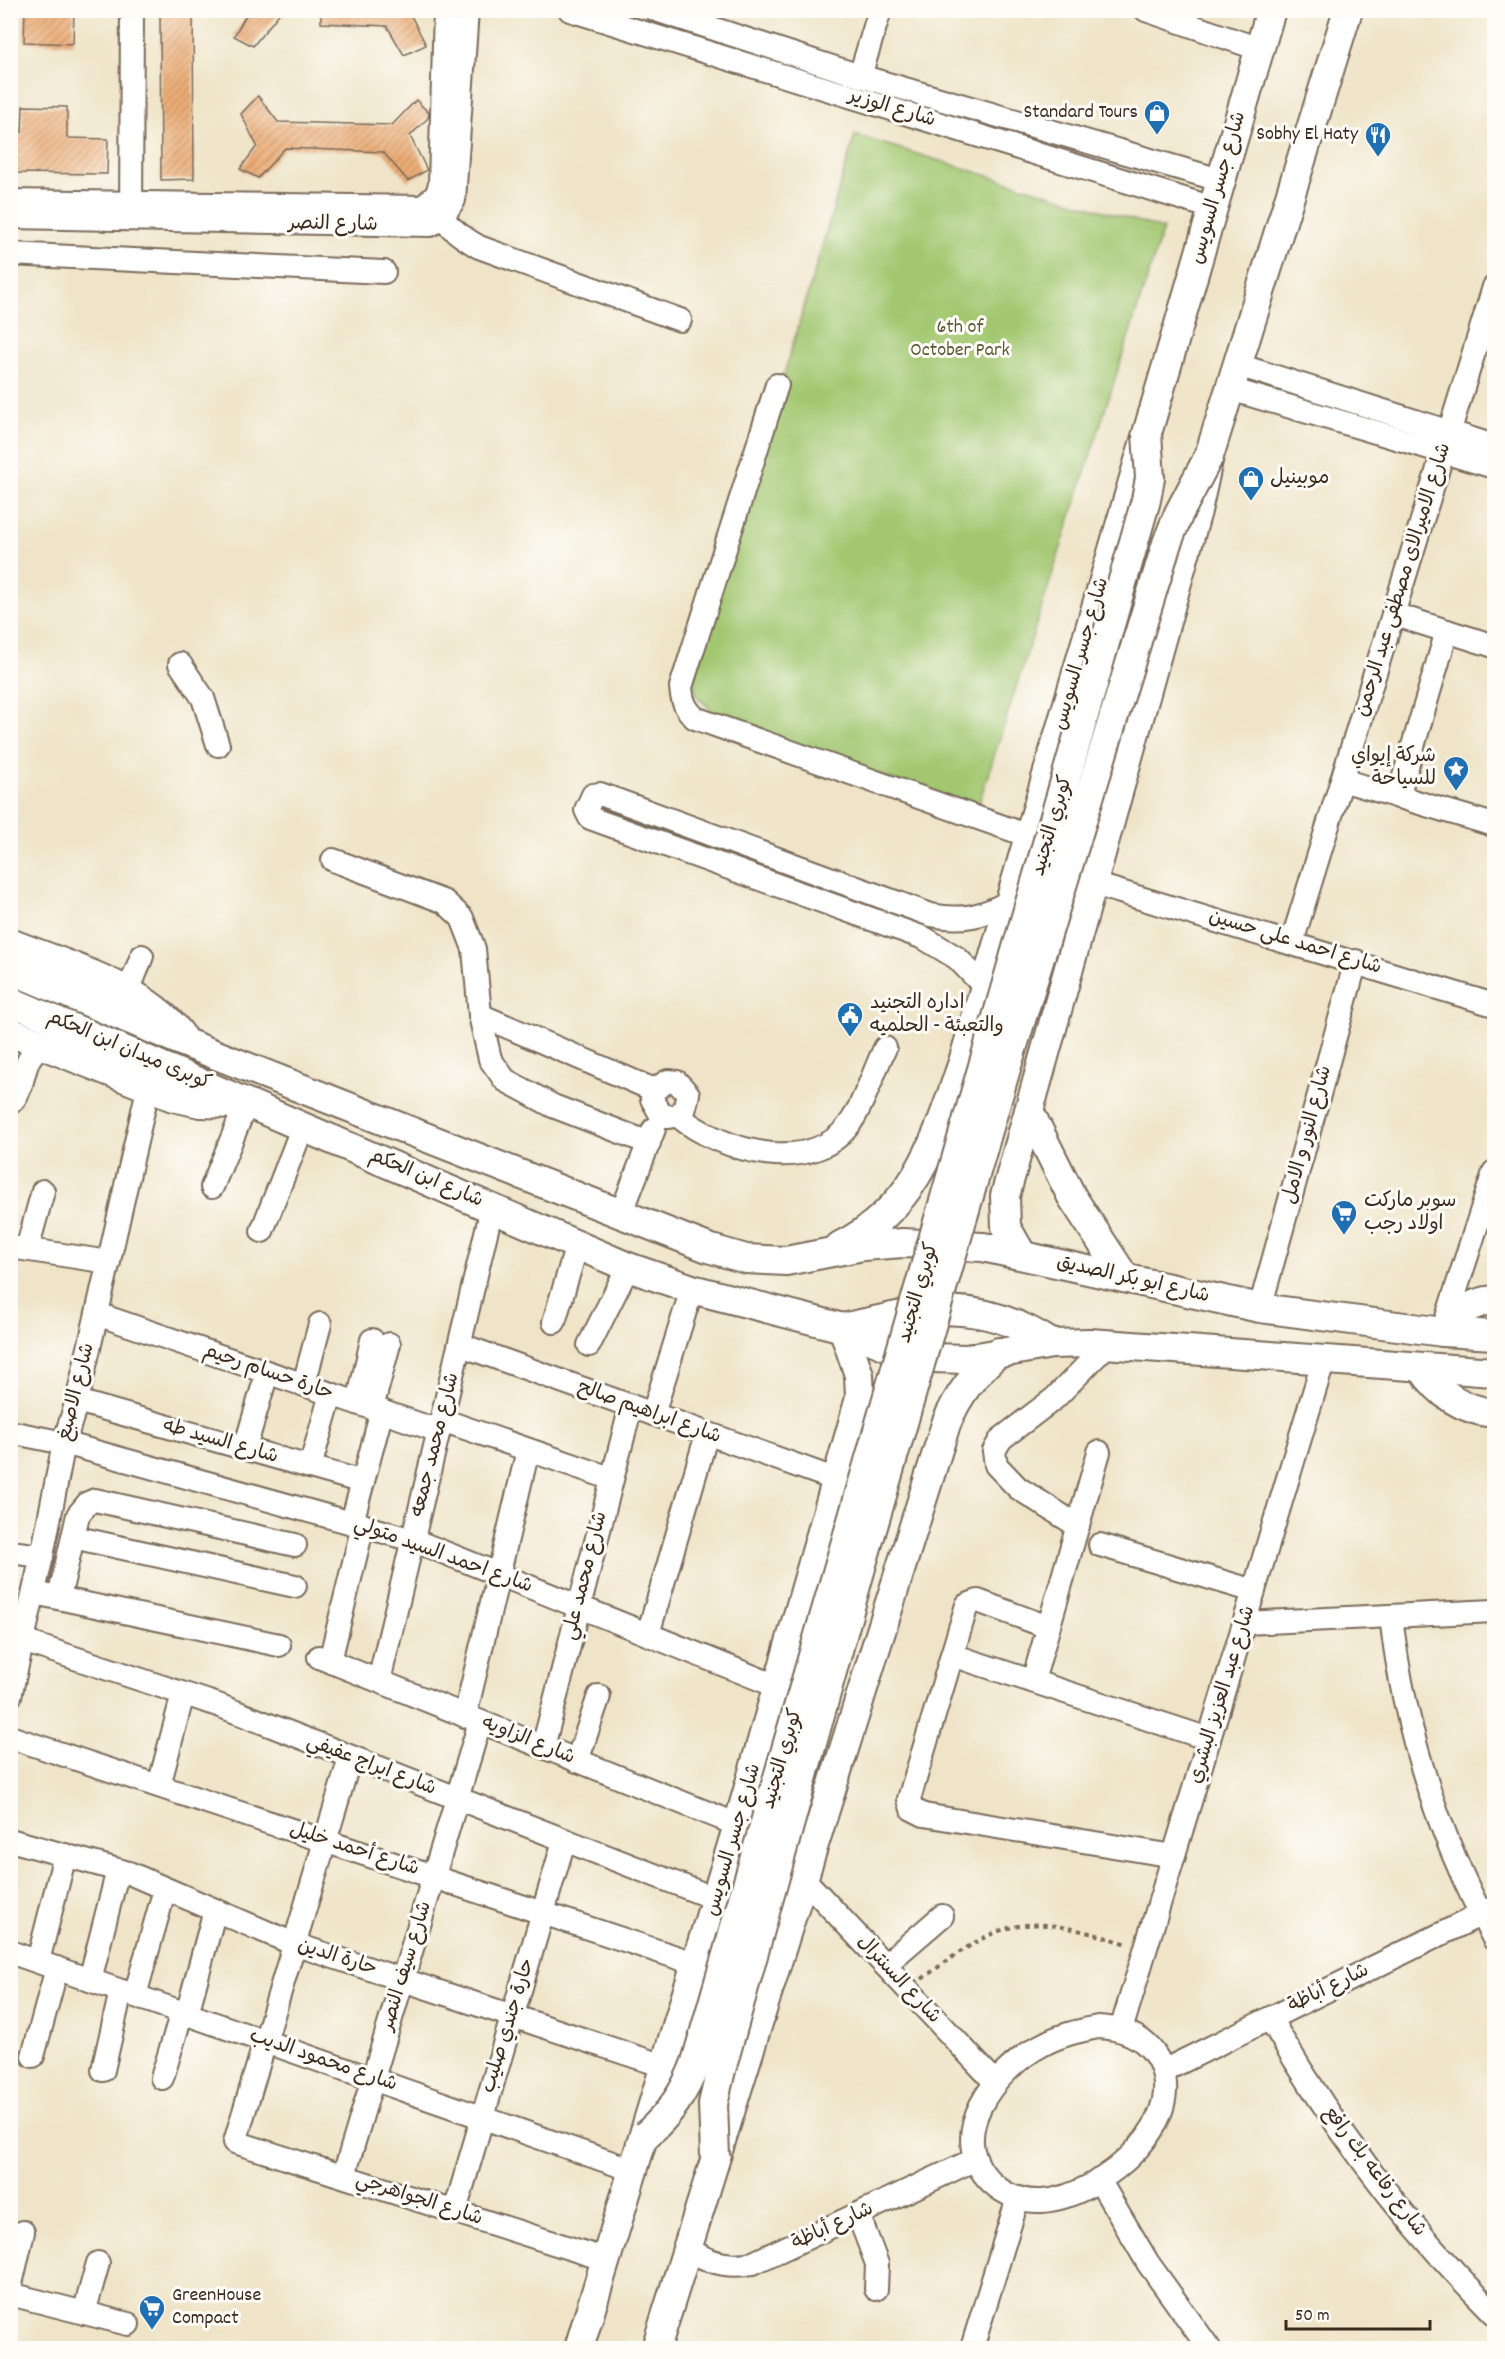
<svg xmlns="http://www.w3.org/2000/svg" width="1505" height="2359" font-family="Dekko,'Playpen Sans Arabic',sans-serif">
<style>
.park{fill:#a2c770;stroke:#6e7847;stroke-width:1.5}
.building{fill:url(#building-hatch)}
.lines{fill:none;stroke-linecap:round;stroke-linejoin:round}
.minor-casing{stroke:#7a6b5a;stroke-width:26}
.major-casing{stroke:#7a6b5a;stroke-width:32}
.path{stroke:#7a6b5a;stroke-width:4;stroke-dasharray:4.5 4.5;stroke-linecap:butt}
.minor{stroke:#fff;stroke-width:22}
.major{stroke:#fff;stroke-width:28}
.major-bridge-casing{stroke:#7a6b5a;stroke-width:32;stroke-linecap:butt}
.major-bridge{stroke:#fff;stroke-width:28}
.labels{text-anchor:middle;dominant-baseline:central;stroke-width:6;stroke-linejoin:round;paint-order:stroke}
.street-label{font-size:20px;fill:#3b2a1e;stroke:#fdfcf7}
.poi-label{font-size:20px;fill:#3b2a1e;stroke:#fdfcf7;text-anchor:start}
.park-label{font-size:20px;fill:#5a5937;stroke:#fdfcf7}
</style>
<defs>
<pattern id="building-hatch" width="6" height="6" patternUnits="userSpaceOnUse" patternTransform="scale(1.5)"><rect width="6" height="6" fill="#ecad77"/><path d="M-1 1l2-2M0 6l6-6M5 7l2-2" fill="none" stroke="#c08d61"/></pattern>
</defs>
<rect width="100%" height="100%" fill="#fdfcf7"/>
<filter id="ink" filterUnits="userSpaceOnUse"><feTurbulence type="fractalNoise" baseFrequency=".0167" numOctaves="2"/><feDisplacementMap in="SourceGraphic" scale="12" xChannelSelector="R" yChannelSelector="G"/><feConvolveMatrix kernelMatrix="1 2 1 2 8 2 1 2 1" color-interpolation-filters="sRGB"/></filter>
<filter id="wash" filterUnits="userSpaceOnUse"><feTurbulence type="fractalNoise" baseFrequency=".008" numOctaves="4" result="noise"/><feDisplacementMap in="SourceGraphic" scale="24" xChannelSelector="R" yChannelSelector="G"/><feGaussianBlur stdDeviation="1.35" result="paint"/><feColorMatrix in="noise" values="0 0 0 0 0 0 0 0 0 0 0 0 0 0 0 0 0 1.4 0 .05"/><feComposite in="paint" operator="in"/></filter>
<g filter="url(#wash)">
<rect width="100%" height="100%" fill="#efe4c8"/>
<polygon class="park" points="855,135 1163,229 977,809 720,719 697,696 693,681"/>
<g id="blocks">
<g class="building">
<polygon points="25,10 74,10 73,44 24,42"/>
<polygon points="160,10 193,10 194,179 161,180"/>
<polygon points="249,10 282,10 253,46 234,36"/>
<polygon points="321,10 408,10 426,45 404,55 387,26 321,23"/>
<polygon points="258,96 278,122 392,125 416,100 429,113 428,118 410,136 427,170 408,181 383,152 285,148 258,178 240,169 257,146 241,114"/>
<polygon points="23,106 67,107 67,138 108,139 107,174 10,173 10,132 22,132"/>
</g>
</g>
</g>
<g filter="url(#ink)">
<use href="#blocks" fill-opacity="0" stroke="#7a6b5a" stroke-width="1.5"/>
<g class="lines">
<g class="minor-casing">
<g id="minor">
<polyline points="570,10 1213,208"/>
<polyline points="656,10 860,76 1220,180"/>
<polyline points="1146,10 1259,49"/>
<polyline points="860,76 880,10"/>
<polyline points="10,201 423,207 437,194 440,184 445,10"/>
<path d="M434 206C445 225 460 236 479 247L680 320"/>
<polyline points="10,217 430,225 441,219 454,200 467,10"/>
<polyline points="131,219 132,10"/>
<polyline points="10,254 384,272"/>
<polyline points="1238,365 1494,446"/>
<path d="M777 385 681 687C682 701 685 708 695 718L1029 836"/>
<polyline points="1230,389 1494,467"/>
<polyline points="1393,614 1494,646"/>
<polyline points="180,664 203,698 218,745"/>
<polyline points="1342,780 1494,825"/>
<polyline points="1398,797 1447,631"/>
<polyline points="333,860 445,902 462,918 474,949 480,1015 490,1059 505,1080 553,1106 649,1143"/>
<polyline points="1094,884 1494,1005"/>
<polyline points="1292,942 1494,287"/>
<path d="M985 987 957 958 924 938 590 818 586 810 593 795 600 794 931 915C961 921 983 917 1010 901"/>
<polyline points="128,992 142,956"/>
<polyline points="480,1015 654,1090"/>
<path d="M10 1103C28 1088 19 1056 43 1046"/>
<path d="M677 1115 684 1111 688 1094 677 1082 668 1081 654 1090 652 1099 660 1113 668 1117 677 1115C721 1152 816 1179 853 1119 866 1097 874 1071 885 1048"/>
<polyline points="212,1187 247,1102"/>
<polyline points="621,1214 654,1129"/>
<polyline points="262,1231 303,1126"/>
<polyline points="10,1247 109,1262"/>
<polyline points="27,1249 43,1191"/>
<polyline points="1260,1308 1356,961"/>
<polyline points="97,1314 439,1431"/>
<polyline points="554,1322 577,1245"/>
<polyline points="1443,1330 1494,1172"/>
<polyline points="461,1345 837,1480"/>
<polyline points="589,1345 628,1267"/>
<polyline points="304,1384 320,1324"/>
<polyline points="77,1401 363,1482"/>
<polyline points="358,1403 372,1340"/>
<polyline points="372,1408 389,1344"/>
<polyline points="653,1414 692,1289"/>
<polyline points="442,1420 610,1478"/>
<polyline points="10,1432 64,1443 413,1540 779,1687"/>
<polyline points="245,1448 267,1373"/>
<polyline points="310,1467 331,1394"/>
<polyline points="352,1522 382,1411"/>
<polyline points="1078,1526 1018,1488 996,1465 994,1451 1001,1439 1055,1398 1108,1344"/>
<polyline points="73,1537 295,1586"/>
<polyline points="1100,1545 1254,1591"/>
<polyline points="10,1552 42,1556"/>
<polyline points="44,1595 279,1645"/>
<polyline points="59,1598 78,1515 88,1503 95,1500 295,1545"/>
<path d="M1391 1616C1404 1730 1439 1838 1494 1939"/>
<polyline points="1245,1623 1494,1611"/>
<polyline points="1048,1627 978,1601 967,1605 909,1799 912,1809 924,1815 1174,1856"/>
<polyline points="648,1634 707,1434"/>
<polyline points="23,1641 218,1705 716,1899"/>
<polyline points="952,1655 1209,1739"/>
<polyline points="319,1657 738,1825"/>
<polyline points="330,1661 363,1525"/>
<polyline points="379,1681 492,1208"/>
<polyline points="1033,1681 1099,1452"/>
<polyline points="10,1696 42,1556 64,1443 77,1401 148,1089"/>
<polyline points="465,1716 528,1450"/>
<polyline points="10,1737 697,1964"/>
<polyline points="543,1747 631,1406"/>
<polyline points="350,1758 235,2142 607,2260"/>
<polyline points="577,1761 599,1696"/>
<polyline points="159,1786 183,1694"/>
<polyline points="10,1840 129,1873 294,1944 667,2067"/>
<polyline points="802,1877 995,2082"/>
<polyline points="10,1952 635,2171"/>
<polyline points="38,1961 65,1855"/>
<polyline points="885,1965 942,1916"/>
<polyline points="90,1980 118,1870"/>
<polyline points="135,1995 165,1889"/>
<polyline points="187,2014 215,1910"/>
<path d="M1270 2018C1332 2127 1406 2225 1494 2313"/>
<path d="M1098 2027C1120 2028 1140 2034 1154 2053 1198 2116 1102 2197 1042 2201 1023 2202 1005 2195 992 2183 942 2135 996 2069 1042 2045 1060 2035 1078 2031 1098 2027Z"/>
<polyline points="1121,2030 1324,1359"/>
<polyline points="33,2056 57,1968"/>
<polyline points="103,2070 121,1991"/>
<polyline points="1163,2071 1494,1908"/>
<polyline points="162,2078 182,2012"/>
<polyline points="344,2175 480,1722"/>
<polyline points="1099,2180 1148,2263 1209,2348"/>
<polyline points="455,2211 564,1841"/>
<polyline points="858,2214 877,2264 876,2289"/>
<path d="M687 2247C707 2263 728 2268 753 2263L976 2159"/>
<polyline points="10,2288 23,2232"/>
<polyline points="10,2294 128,2324"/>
<polyline points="84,2313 98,2263"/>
<polyline points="972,2348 1018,2198"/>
</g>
</g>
<g class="major-casing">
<g id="major">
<path d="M10 943C65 965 143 986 180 1034"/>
<polyline points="10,969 186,1043 708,1248 746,1259 786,1261 863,1246 903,1243 983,1247 1260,1308 1443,1332 1494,1335"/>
<polyline points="10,1001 628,1267 692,1289 843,1328 899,1351 932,1358 966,1359 1052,1344 1090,1343 1494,1372"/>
<polyline points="10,1032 173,1097 200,1103 236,1104"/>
<polyline points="1029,1111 1072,1197 1125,1278"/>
<path d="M840 1246C918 1206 936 1140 963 1062L1271 10"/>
<polyline points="1022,1255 1006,1227 1005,1196 1197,511 1209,456 1348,10"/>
<path d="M843 1328C925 1309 976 1295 1052 1344"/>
<path d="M1443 1332C1457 1314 1470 1302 1494 1300"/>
<path d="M1421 1367C1439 1394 1462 1410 1494 1413"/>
<polyline points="579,2348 738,1825 860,1398 859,1375 843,1328"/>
<path d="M656 2348 946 1424C958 1394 975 1373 999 1352"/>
</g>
</g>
<path class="path" d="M922 1979C1008 1915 1025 1913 1128 1944"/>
<use href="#minor" class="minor"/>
<use href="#major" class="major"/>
<g class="major-bridge-casing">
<g id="major-bridge">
<path d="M646 2135C670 2114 685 2092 696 2062L1146 500 1150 478 1147 434"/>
<polyline points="715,2156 713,2104 721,2070 862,1564 1005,1072 1167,543 1179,513 1209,456"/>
</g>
</g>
<use href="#major-bridge" class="major-bridge"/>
</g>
</g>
<defs>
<g id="shop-pin" transform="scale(1.35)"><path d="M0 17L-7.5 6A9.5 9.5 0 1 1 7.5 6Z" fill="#1f6fb2" stroke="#fdfcf7"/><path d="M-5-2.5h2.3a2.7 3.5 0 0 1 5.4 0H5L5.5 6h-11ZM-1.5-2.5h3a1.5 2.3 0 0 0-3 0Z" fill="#fff"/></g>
<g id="restaurant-pin" transform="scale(1.35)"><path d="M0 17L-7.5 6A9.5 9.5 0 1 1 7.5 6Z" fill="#1f6fb2" stroke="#fdfcf7"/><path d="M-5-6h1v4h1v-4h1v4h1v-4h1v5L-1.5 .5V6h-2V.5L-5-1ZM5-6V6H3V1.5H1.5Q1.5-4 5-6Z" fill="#fff"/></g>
<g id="sight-pin" transform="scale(1.35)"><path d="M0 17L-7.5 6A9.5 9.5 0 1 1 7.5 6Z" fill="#1f6fb2" stroke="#fdfcf7"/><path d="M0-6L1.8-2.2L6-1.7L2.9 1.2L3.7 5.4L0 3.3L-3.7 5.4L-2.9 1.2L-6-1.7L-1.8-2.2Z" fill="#fff"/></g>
<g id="civic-pin" transform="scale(1.35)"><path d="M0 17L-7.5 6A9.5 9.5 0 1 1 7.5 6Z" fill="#1f6fb2" stroke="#fdfcf7"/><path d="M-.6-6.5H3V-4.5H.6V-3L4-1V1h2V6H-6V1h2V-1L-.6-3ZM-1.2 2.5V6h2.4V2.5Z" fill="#fff"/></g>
<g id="supermarket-pin" transform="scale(1.35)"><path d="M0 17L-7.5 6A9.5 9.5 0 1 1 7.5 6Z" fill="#1f6fb2" stroke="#fdfcf7"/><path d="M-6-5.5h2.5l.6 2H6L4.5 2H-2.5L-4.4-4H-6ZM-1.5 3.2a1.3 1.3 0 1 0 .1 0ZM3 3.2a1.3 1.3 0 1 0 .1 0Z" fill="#fff"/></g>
</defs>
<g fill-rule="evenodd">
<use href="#shop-pin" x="1157" y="113"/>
<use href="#restaurant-pin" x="1378" y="135"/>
<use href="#shop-pin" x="1251" y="479"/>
<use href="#sight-pin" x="1456" y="769"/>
<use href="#civic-pin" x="850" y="1015"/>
<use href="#supermarket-pin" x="1344" y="1213"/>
<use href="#supermarket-pin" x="152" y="2308"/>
</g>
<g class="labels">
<g class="street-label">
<text transform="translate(892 109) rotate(17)">شارع الوزير</text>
<text transform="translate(1219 188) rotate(-74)">شارع جسر السويس</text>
<text transform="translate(333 225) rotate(1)">شارع النصر</text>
<text transform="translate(1404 580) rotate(-73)">شارع الاميرالاى مصطفى عبد الرحمن</text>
<text transform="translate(1082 654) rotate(-74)">شارع جسر السويس</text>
<text transform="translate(1053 826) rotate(-74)">كوبري التجنيد</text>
<text transform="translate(1295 943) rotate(17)">شارع احمد على حسين</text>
<text transform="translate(129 1051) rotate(23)">كوبرى ميدان ابن الحكم</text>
<text transform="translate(1308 1135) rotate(-75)">شارع النور و الامل</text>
<text transform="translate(426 1179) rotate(23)">شارع ابن الحكم</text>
<text transform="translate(1133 1280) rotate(13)">شارع ابو بكر الصديق</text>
<text transform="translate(919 1293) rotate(-74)">كوبري التجنيد</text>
<text transform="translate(268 1373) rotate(19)">حارة حسام رحيم</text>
<text transform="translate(77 1392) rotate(-76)">شارع الاصبغ</text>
<text transform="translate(649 1413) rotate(20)">شارع ابراهيم صالح</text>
<text transform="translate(220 1442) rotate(16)">شارع السيد طه</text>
<text transform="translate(436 1445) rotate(-76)">شارع محمد جمعه</text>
<text transform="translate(443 1556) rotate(20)">شارع احمد السيد متولي</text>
<text transform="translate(586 1576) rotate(-76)">شارع محمد علي</text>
<text transform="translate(1223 1695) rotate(-73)">شارع عبد العزيز البشري</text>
<text transform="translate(528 1741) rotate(22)">شارع الزاويه</text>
<text transform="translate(783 1759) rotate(-74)">كوبري التجنيد</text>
<text transform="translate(371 1766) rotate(21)">شارع ابراج عفيفي</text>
<text transform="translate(734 1840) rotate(-74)">شارع جسر السويس</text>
<text transform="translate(354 1850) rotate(18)">شارع أحمد خليل</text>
<text transform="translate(337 1958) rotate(18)">حارة الدين</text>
<text transform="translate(407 1966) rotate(-73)">شارع سيف النصر</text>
<text transform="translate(898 1980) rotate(47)">شارع السنترال</text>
<text transform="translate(1329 1989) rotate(-26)">شارع أباظة</text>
<text transform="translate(509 2026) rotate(-73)">حارة جندي صليب</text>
<text transform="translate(323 2061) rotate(19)">شارع محمود الديب</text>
<text transform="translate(1374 2172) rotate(53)">شارع رفاعه بك رافع</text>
<text transform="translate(419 2200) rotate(18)">شارع الجواهرجي</text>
<text transform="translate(833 2227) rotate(-25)">شارع أباظة</text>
</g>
<g class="poi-label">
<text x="1138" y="113" text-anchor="end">Standard Tours</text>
<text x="1358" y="135" text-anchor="end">Sobhy El Haty</text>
<text x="1270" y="479">موبينيل</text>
<text x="1436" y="757" text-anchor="end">شركة إيواي<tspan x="1436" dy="23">للسياحة</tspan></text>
<text x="870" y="1004">اداره التجنيد<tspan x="870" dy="23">والتعبئة - الحلميه</tspan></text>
<text x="1364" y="1202">سوبر ماركت<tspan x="1364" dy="23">اولاد رجب</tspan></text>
<text x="172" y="2296">GreenHouse<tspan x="172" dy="23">Compact</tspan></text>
</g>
<g class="park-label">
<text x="960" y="328">6th of<tspan x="960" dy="23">October Park</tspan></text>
</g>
</g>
<rect width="1505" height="2359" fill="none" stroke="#fdfcf7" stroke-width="36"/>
<path d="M1286 2320v9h144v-9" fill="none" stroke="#3b2a1e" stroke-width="3"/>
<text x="1295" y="2320" font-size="18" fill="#3b2a1e" stroke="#fdfcf7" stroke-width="4.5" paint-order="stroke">50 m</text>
</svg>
